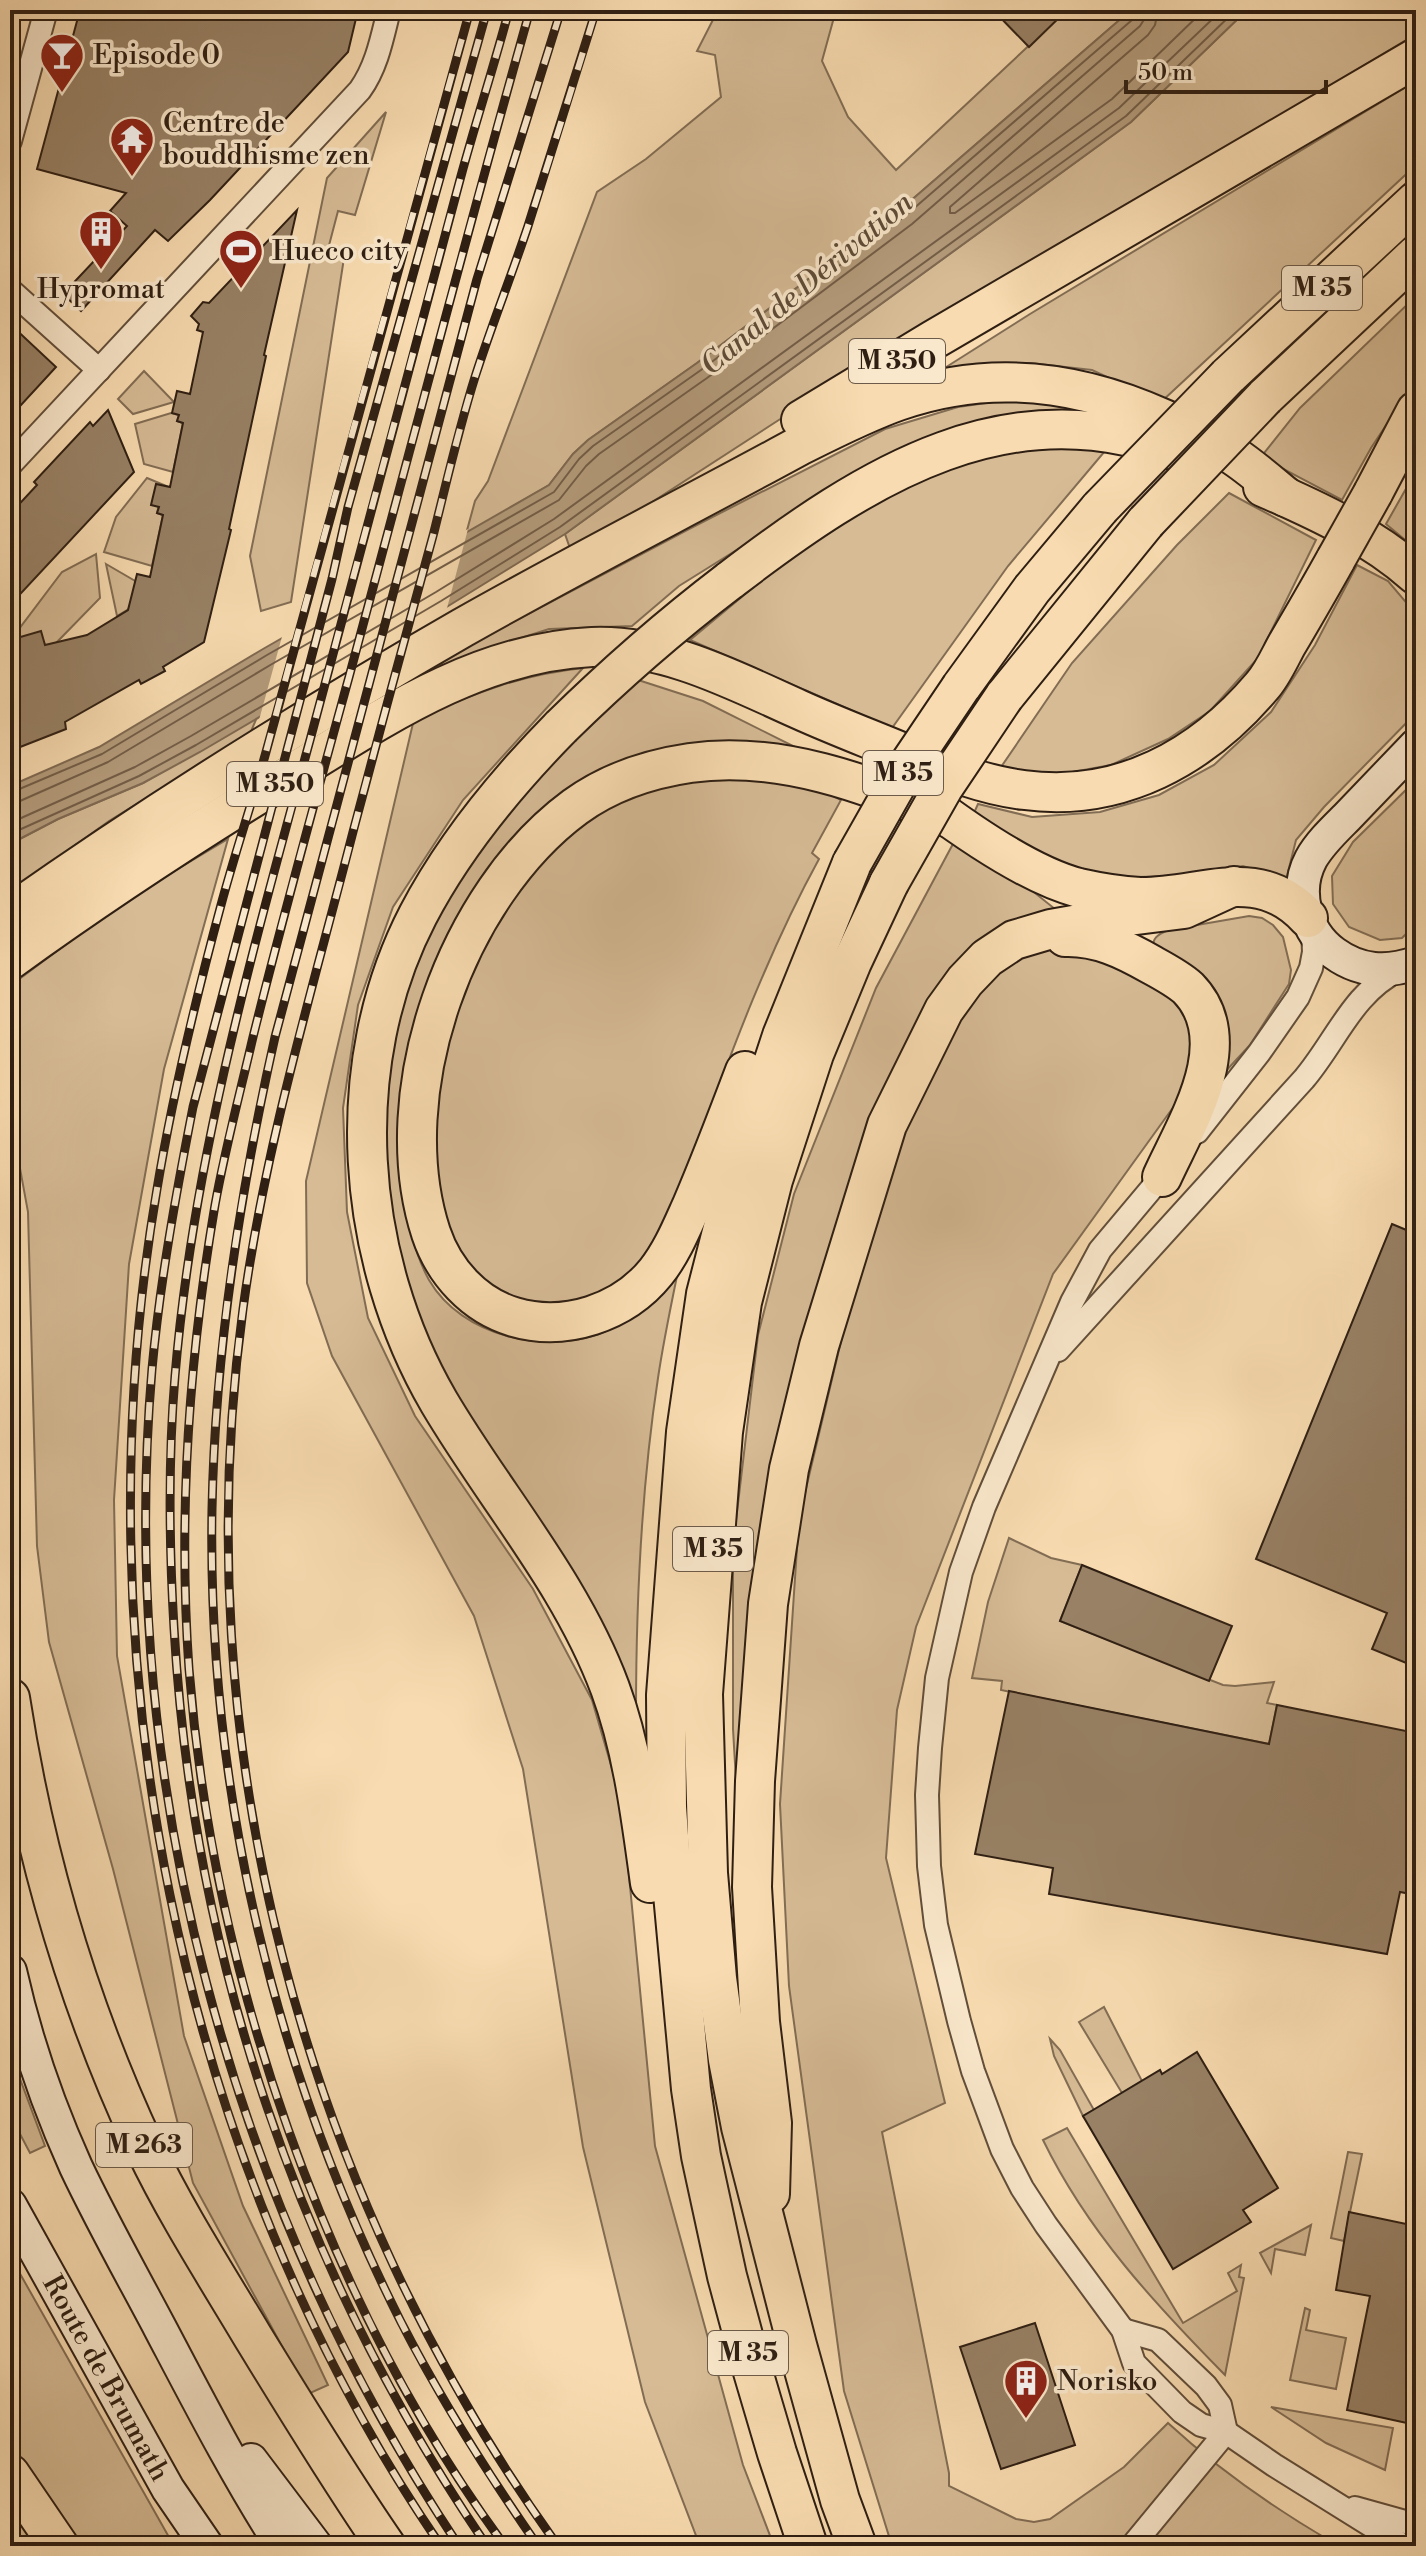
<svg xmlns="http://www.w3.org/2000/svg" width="1426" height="2556" font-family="'Libre Bodoni',serif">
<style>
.green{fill:#d6bb95;stroke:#826d54;stroke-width:2}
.water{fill:#b49b7b;stroke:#7f6951;stroke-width:2}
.pier{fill:#f8dbb0}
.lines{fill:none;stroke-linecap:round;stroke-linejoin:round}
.shore{stroke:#725d47;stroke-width:2}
.building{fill:#988165;stroke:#2f1f13;stroke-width:2}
.minor-casing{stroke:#614e3a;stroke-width:26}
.secondary-casing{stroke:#2f1f13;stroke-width:36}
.trunk-casing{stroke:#2f1f13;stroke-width:42}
.minor{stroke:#fae8cc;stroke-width:22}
.secondary{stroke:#fae8cc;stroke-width:32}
.trunk{stroke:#f8dbb0;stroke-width:38}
.rail-casing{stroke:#2f1f13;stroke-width:9}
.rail{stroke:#fae8cc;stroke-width:6;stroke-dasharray:18;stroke-linecap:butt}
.trunk-bridge-casing{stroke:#2f1f13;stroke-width:42;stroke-linecap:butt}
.trunk-bridge{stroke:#f8dbb0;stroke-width:38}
.labels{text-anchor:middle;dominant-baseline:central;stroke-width:7;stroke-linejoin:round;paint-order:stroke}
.shield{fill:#fae8cc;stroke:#6c5b4a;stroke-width:2}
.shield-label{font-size:26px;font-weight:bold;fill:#2f1f13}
.poi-label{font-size:28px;fill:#2f1f13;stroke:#fae8cc;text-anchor:start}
.street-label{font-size:28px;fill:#2f1f13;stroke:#fae8cc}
.water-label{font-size:30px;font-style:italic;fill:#5e4a37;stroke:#fae8cc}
</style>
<rect width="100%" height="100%" fill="#f8dbb0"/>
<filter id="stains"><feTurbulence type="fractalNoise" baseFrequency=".0025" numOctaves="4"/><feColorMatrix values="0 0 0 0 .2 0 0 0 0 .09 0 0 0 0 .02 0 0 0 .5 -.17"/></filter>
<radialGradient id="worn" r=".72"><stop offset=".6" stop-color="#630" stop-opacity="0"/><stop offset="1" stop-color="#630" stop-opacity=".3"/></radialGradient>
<g class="green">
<polygon points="718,10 836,10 822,61 848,117 896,170 1067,10 1131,10 900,210 697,363 588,440 573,454 549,485 466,534 475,501 488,481 597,192 646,159 721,97 715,55 697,51"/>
<polygon points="1247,10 1416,10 1416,34 805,403 572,554 565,534 1131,122"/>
<polygon points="1416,81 1416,165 1161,402 1092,370 1030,363 981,367 932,376 1030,314"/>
<polygon points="386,112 355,215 338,211 327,253 344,258 291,602 261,611 250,556 327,178"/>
<polygon points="1416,296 1416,380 1371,448 1342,500 1261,457 1300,408"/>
<polygon points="144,371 174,402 133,414 118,399"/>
<polygon points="1022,398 1083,405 1121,421 1030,414 943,431 844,483 679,586 632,626 549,629 483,650 435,673 447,657 689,529 885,429 958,407"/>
<polygon points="171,413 179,415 177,421 183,423 173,472 144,464 135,424"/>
<polygon points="1049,446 1105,451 1008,566 892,728 690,640 802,547 912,478 985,452"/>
<polygon points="1416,471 1416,549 1386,524"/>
<polygon points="147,478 169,487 167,496 161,496 157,513 163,515 152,566 104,552 116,517"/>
<polygon points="1229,493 1316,540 1258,658 1210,711 1168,739 1111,765 1056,775 999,770 1072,663 1177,545"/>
<polygon points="96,554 100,598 56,643 22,652 10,641 62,572"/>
<polygon points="106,564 142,585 137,604 117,616"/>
<polygon points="1357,565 1388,581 1416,614 1416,713 1324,807 1296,840 1286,880 1243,866 1168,876 1109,878 1049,863 973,815 978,804 1032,817 1100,812 1159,795 1214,765 1271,712 1315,645"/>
<path d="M583 668 463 800 393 907 358 1005 343 1108 347 1212 368 1318 415 1416 533 1589 592 1700 622 1803 655 2146 743 2465 774 2546H700L645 2402 583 2147 523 1769 474 1616 332 1356 307 1283 306 1181 414 719C474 694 518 675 583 668Z"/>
<path d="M635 679 703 701 807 753 707 747 503 854 403 1186C408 1219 413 1251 429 1280 462 1337 546 1355 604 1332 631 1321 655 1295 677 1276 670 1310 663 1344 658 1378 641 1489 636 1602 636 1714L412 1332 373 1124 423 918 492 823Z"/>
<polygon points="257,717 250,734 109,821 10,892 10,844 58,819 143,783"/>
<path d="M707 776 811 784 841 800 812 853 819 859C757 972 716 1096 670 1217L629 1279 586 1304H511L457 1260 436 1192 434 1096 458 996 521 878 589 816 628 796Z"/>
<polygon points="1416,780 1416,924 1402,938 1380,940 1349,927 1333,904 1332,876 1353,842"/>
<polygon points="228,839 164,1069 129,1264 114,1500 117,1656 184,2036 243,2206 328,2385 308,2394 193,2183 113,1869 49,1642 37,1546 28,1212 10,1114 10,986 124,901"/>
<polygon points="954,842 1025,885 1055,909 1014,921 865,1149 739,1832 733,1729 733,1546 758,1335 794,1194 876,988"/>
<path d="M1249 916 1262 918 1273 925 1283 937 1291 970 1289 984 1250 1045 1224 1073 1153 950C1152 938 1157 935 1168 930Z"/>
<path d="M1053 947 1093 949 1177 996 1192 1023 1190 1084 1053 1274 916 1627 897 1710 886 1858 945 2103 882 2132 949 2473V2486L1016 2519 1034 2522 1050 2519 1124 2467 1168 2423C1220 2471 1278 2511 1339 2546H892L844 2391 789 1986 780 1804 799 1518 857 1274 908 1111 957 1014 1013 959Z"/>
<polygon points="1009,1538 1051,1558 1082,1565 1060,1621 1223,1685 1235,1686 1274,1682 1267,1703 1277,1705 1269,1744 1001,1690 1002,1681 972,1678 988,1602"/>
<polygon points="1104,2007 1142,2081 1122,2093 1079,2022"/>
<polygon points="1050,2039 1060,2050 1094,2110 1083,2116 1054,2056"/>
<polygon points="10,2052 45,2146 30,2153 10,2115"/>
<path d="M1067 2128 1183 2323 1237 2291 1228 2273 1241 2265 1239 2277 1244 2278 1225 2375C1154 2303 1088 2232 1043 2140Z"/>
<polygon points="1348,2152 1362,2154 1344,2241 1331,2238"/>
<polygon points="1311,2225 1305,2255 1275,2249 1271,2273 1260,2253"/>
<polygon points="10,2256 174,2546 10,2546"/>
<polygon points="1305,2308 1310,2310 1306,2330 1346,2338 1336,2389 1290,2380"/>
<polygon points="1271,2407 1393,2428 1385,2470 1326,2443"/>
</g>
<polygon class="water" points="1131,10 1247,10 1131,122 565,534 445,608 200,752 143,783 58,819 10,844 10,786 99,747 263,649 549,485 573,454 588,440 697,363 900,210"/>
<polygon class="pier" points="468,529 446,612 259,720 283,633"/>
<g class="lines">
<g class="shore">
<polyline points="1158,10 1155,25 1148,35 950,207 950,213 955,213 1112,99 1204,10"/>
<polyline points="10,793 102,754 267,655 554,492 579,459 593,446 701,370 905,216 1132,20 1136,10"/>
<polyline points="10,803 20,801 108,762 272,664 559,500 586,466 599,454 707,378 912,224 1140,26 1145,18 1146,10"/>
<polyline points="10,823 135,767 191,736 436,592 554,519 1119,108 1222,10"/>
<polyline points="10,834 139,776 196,745 441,601 560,527 1126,116 1236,10"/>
</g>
</g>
<g class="building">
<polygon points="80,10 358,10 348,52 210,200 168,241 155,230 81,311 63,294 127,226 110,211 126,193 37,169"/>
<polygon points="993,10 1067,10 1029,47"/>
<polygon points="297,210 264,355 266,356 229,529 231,530 204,642 163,667 165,671 141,684 139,680 65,722 66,729 10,751 10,640 41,631 45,645 87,635 128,610 137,574 150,577 163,515 157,513 159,507 151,505 156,484 170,487 183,423 177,421 179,415 172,413 177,391 190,394 203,332 197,330 199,324 191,316 203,302 209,303"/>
<polygon points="10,324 56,367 10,417"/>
<polygon points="108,410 134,472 10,605 10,514 37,485 34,482 90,422 93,426"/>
<polygon points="1392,1224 1416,1234 1416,1667 1372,1649 1387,1613 1256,1559"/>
<polygon points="1082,1565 1232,1626 1209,1681 1060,1621"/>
<polygon points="1009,1691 1269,1744 1277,1705 1416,1733 1416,1895 1400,1892 1387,1954 1049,1894 1053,1868 975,1854"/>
<polygon points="1197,2052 1278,2188 1243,2210 1251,2222 1173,2269 1083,2116 1160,2070 1162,2074"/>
<polygon points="1349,2212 1416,2226 1416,2425 1347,2410 1370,2296 1336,2290"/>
<polygon points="1035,2323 1075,2445 1001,2469 960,2347"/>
</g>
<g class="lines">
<g class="minor-casing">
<g id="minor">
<polyline points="10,141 46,10"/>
<polyline points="10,290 99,370"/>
<path d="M10 465 360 90C377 66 382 38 389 10"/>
<polyline points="1197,1132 1259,1053 1298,997 1311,968 1314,952 1313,930"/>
<polyline points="1168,1169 1100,1250 1072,1302 984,1507 961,1572 937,1678 930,1748 927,1795 929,1866 936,1925 959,2021 973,2071 1002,2149 1022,2188 1046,2225 1123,2330 1134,2363 1182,2412 1201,2425 1226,2432 1274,2465 1404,2546"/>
<path d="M1058 1350 1304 1079C1337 1040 1352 993 1400 969"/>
<polyline points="1123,2330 1158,2340 1206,2386 1220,2405 1226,2432"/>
<polyline points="1355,2508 1416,2525"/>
<polyline points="1132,2546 1226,2432"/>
</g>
</g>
<g class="secondary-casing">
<g id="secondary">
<path d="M1416 745C1393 769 1370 793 1347 817 1334 830 1320 843 1311 859 1294 891 1305 932 1334 953 1360 972 1387 973 1416 963"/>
<path d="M10 1971C25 2038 48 2105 76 2167 102 2222 132 2275 160 2328 199 2402 237 2476 282 2546"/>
<path id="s1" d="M10 2205 168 2489 207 2546"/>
<polyline points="251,2460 316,2546"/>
</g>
</g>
<g class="trunk-casing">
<g id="trunk">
<polyline points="1228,376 1416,201"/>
<polyline points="1265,397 1416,255"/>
<polyline points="801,420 933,340 1416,58"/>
<path d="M1263 487C1318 511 1372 536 1416 575"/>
<polyline points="1373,493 1416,411"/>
<path d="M729 581C865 477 1012 381 1188 456"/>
<polyline points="961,687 1032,589 1100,508"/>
<polyline points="1004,697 1146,522"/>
<path d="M561 727C506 783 455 844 418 915 340 1065 355 1258 439 1402 495 1497 571 1583 610 1688 633 1750 641 1818 650 1883"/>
<path d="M929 803C968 832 1032 876 1079 888 1097 892 1121 896 1140 897 1202 898 1258 863 1308 918"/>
<path d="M10 914C156 811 307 717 462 628 573 565 687 507 799 446 831 430 864 413 898 401 989 369 1078 380 1164 419 1188 430 1212 441 1234 456 1252 468 1269 483 1286 497"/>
<path d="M1065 937C1097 936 1124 949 1152 965 1163 971 1178 979 1188 988 1240 1041 1186 1124 1162 1177"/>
<path d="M10 960C100 895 193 834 288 776 382 718 478 652 592 647 666 644 733 680 798 709 831 724 865 737 899 751 939 767 981 785 1024 790 1120 803 1202 757 1262 686 1272 675 1279 659 1286 646 1303 617 1320 588 1336 559"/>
<path d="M745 1071C728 1116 711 1161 692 1205 682 1227 672 1252 656 1272 623 1313 565 1332 514 1317 474 1305 444 1272 431 1233 385 1092 457 894 575 807 608 783 649 769 690 763 778 750 868 784 949 818"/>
<path d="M10 1698C34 1854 78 2005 145 2148 176 2213 216 2275 253 2337 296 2407 339 2478 386 2546"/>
<polyline points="770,2194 772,2123 760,2022 752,1887 755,1781 768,1604 789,1469 819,1346 887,1125 944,1010 965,981 987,958 1014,940 1051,929 1113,918 1184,909 1234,886"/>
<polyline points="10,2474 59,2546"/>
<polyline points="808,2546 777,2453 751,2365 727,2276 701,2156 691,2089 673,1894 667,1807 666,1695 686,1432 706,1294 737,1173 782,1036 852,863"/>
<polyline points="857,2546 840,2500 797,2345 741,2127 728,2060 717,1978 708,1873 703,1694 723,1432 742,1302 773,1180 814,1054 852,962 889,883"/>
</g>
</g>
<use href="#minor" class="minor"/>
<use href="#secondary" class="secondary"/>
<use href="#trunk" class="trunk"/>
<g class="rail-casing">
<g id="rail">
<path d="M441 2546C176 2160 78 1649 157 1189 173 1093 196 998 221 905 235 853 252 803 266 752 332 504 401 257 470 10"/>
<path d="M459 2546C230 2202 117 1781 152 1369 160 1281 176 1194 193 1107L332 579 348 507 487 10"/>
<path d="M487 2546C300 2272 193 1959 174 1628 169 1544 168 1460 175 1376 193 1159 253 949 310 740 360 552 410 364 461 176 476 121 494 66 509 10"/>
<path d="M505 2546C324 2300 213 1973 189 1669 178 1514 189 1358 215 1205 225 1149 240 1093 253 1037 283 916 316 797 349 677 409 455 467 232 530 10"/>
<path d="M538 2546C488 2474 441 2400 401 2322 275 2072 207 1790 212 1509 215 1349 240 1192 275 1037L477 279 561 10"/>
<path d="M558 2546C303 2191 184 1744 243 1309 265 1145 313 988 354 828 380 729 407 631 434 532 447 480 459 428 475 377 491 327 511 277 528 226 551 154 574 82 596 10"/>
</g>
</g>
<use href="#rail" class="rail"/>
<g class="trunk-bridge-casing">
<g id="trunk-bridge">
<polyline points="1100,508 1228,376"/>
<polyline points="1146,522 1265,397"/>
<polyline points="1336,559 1373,493"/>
<path d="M561 727C615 674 670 626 729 581"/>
<polyline points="852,863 903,773 961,687"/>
<polyline points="889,883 943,788 1004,697"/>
</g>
</g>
<use href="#trunk-bridge" class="trunk-bridge"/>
</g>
<defs>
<g id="bar-pin" transform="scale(2.3)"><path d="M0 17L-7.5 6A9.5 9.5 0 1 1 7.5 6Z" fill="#8f2418" stroke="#fae8cc"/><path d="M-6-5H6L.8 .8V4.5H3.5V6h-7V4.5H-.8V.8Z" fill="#fff"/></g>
<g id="temple-pin" transform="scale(2.3)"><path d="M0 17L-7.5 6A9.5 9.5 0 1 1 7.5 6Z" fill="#8f2418" stroke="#fae8cc"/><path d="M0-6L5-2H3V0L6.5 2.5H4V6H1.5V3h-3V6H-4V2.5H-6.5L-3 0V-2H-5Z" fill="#fff"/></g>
<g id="building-pin" transform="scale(2.3)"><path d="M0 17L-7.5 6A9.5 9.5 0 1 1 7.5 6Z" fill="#8f2418" stroke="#fae8cc"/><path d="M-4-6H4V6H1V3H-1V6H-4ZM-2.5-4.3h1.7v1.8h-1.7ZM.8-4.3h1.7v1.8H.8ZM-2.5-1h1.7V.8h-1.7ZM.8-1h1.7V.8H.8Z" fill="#fff"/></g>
<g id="stadium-pin" transform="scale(2.3)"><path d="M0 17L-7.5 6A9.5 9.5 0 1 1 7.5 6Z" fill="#8f2418" stroke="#fae8cc"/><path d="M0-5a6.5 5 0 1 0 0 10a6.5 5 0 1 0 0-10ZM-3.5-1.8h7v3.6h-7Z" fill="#fff"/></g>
</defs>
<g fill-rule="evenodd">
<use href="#bar-pin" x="62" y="55"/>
<use href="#temple-pin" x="132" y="139"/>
<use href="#building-pin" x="101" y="232"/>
<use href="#stadium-pin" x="241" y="251"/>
<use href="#building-pin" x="1026" y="2381"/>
</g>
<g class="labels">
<g class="shield">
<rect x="1282" y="266" width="80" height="44" rx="6"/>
<rect x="849" y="339" width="96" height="44" rx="6"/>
<rect x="863" y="751" width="80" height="44" rx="6"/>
<rect x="227" y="762" width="96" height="44" rx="6"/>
<rect x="673" y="1527" width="80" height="44" rx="6"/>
<rect x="96" y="2123" width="96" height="44" rx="6"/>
<rect x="708" y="2331" width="80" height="44" rx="6"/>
</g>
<g class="shield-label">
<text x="1322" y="288">M 35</text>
<text x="897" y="361">M 350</text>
<text x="903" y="773">M 35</text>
<text x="275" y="784">M 350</text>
<text x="713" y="1549">M 35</text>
<text x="144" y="2145">M 263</text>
<text x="748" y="2353">M 35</text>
</g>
<g class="poi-label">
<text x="93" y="55">Episode 0</text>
<text x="163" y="123">Centre de<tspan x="163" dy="32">bouddhisme zen</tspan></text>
<text x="272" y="251">Hueco city</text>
<text x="101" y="289" text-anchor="middle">Hypromat</text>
<text x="1057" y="2381">Norisko</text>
</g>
<g class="street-label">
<text stroke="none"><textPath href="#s1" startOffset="198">Route de Brumath</textPath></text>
</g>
<g class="water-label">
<text transform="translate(807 284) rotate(-40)">Canal de Dérivation</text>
</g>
</g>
<rect width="1426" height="2556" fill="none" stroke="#f8dbb0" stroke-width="40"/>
<rect x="12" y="12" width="1402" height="2532" fill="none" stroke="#2f1f13" stroke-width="4"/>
<rect x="20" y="20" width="1386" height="2516" fill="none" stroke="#2f1f13" stroke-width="2"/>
<path d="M1126 80v12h200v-12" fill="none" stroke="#2f1f13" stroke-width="4"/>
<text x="1138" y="80" font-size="24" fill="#2f1f13" stroke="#fae8cc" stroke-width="6" paint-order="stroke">50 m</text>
<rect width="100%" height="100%" filter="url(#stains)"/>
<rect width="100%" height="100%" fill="url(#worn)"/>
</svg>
